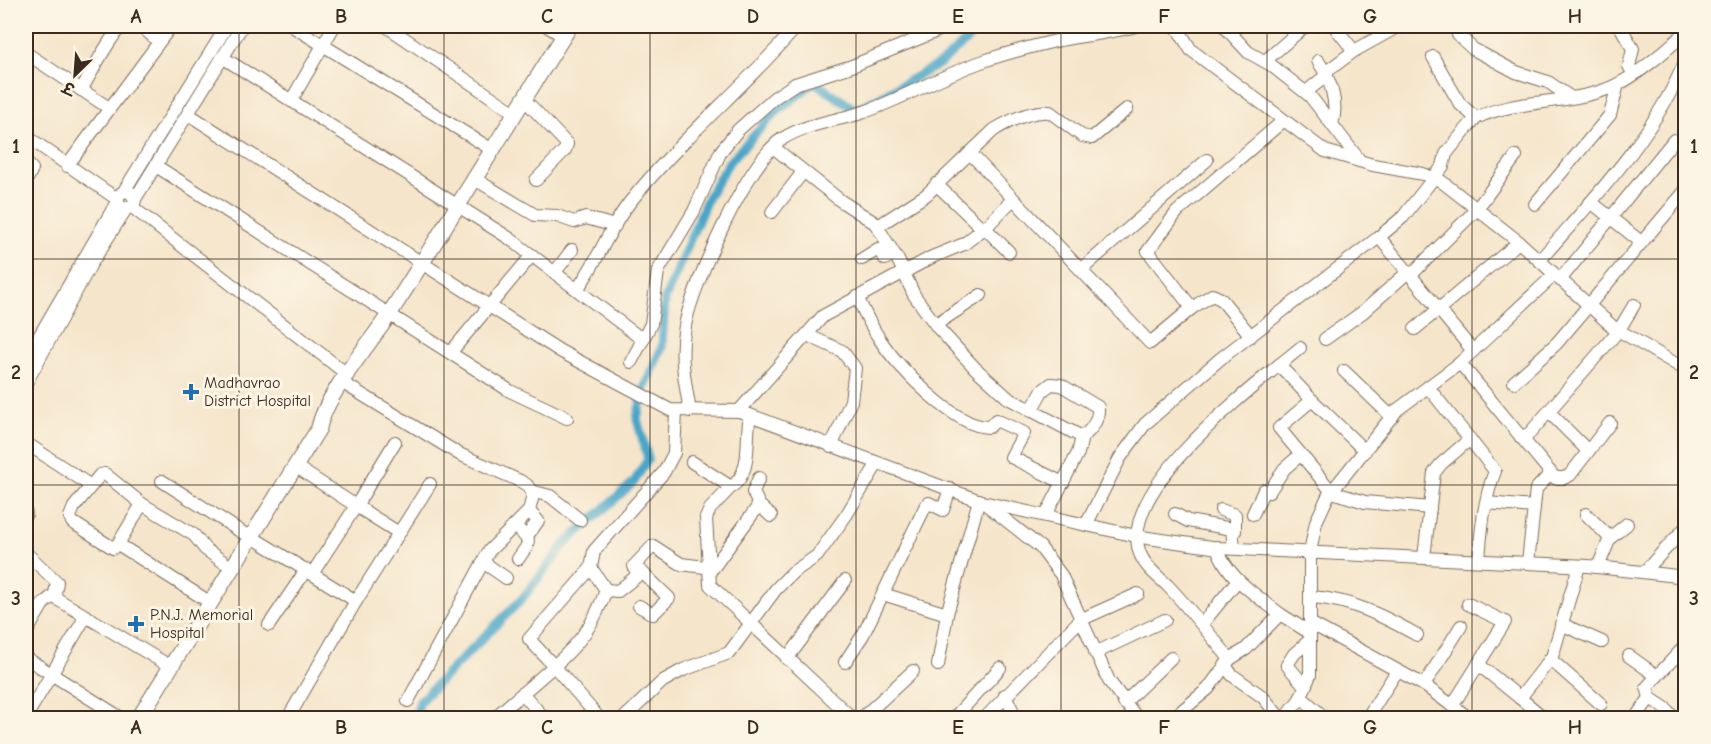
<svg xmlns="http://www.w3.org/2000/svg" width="1711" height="744" font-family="'Comic Neue','Playpen Sans Deva',sans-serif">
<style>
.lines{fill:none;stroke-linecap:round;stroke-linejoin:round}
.canal{stroke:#49a6c8;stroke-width:9}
.minor-casing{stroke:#7c6b5a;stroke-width:14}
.major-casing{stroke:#7c6b5a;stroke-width:17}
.minor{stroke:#fff;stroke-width:12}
.major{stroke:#fff;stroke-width:15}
.grid{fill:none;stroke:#3b2a1e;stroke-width:1.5;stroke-opacity:0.55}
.poi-dot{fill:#1f6fb2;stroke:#fcf5e5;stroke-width:2}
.labels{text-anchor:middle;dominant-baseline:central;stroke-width:6;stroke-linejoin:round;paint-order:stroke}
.poi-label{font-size:16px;fill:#3b2a1e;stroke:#fcf5e5;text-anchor:start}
.neatline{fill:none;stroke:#3b2a1e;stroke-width:2}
.grid-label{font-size:20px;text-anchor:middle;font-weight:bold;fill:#3b2a1e}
</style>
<rect width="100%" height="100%" fill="#fcf5e5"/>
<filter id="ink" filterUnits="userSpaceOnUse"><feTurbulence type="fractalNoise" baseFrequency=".0167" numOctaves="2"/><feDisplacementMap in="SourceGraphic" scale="12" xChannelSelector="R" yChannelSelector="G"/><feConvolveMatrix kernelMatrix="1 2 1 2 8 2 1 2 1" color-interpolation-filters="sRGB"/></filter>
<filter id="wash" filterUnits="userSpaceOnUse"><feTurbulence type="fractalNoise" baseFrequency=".008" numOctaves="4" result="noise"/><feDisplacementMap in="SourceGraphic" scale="24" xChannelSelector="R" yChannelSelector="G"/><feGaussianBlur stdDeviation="1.35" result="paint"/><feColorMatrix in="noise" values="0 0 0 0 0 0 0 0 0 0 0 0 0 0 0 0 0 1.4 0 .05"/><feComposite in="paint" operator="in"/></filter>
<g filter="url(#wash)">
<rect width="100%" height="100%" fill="#f5e5ca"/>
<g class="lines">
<polyline class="canal" points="415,718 420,701 522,599 565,544 634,482 648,459 637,419 643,391 662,347 665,299 708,197 729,162 774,114 814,82 856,110 941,63 979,29 1023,26"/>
</g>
</g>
<g filter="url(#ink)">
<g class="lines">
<g class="minor-casing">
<g id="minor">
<polyline points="141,26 158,41"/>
<polyline points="292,26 491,149"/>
<polyline points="386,26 515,113"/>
<polyline points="547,26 563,36"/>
<polyline points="1176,26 1191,50 1325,151 1373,165 1423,174 1441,181 1519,242 1613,327 1686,370"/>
<polyline points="1224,26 1248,52 1271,65 1310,96 1360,161"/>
<polyline points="1458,26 1458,35 1473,49 1516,72 1548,82 1570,97"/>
<polyline points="1620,26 1633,49 1629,66 1633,73"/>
<polyline points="1354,51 1399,26"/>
<polyline points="26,53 109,108"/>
<polyline points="222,57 509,238 643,340"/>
<path d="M1433 57 1460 104 1476 118C1516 99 1565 105 1607 89 1633 80 1665 51 1686 32"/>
<polyline points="1265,61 1305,26"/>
<path d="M1318 61C1330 78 1339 104 1332 124"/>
<polyline points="1326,72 1354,51 1334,26"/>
<path d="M81 90C94 69 105 45 121 26"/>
<polyline points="1306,92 1327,75"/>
<polyline points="524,99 567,144 565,150 536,180"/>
<polyline points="291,101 334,26"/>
<polyline points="188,114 560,351 670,410 739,411 983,502 1040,547 1061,575 1109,681 1137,718"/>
<polyline points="26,136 117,199"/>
<polyline points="773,147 841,201 875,223 898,260 914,295 938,328 975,368 1008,398 1082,437 1078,453 1046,515"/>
<polyline points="970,153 1150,343 1192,308 1212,295 1221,299 1251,336"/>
<polyline points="26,162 32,169 26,181"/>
<polyline points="67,166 171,26"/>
<polyline points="156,166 510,391 567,418"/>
<polyline points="473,178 535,215 557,216 574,222 586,218 615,226"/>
<polyline points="936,184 983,229"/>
<polyline points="124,191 130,192 135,199 134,205 126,209 118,205 118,196 124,191 227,26"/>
<polyline points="135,199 242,26"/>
<polyline points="1591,202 1641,242"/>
<polyline points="1535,204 1610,115 1618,84"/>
<polyline points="132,207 348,375"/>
<polyline points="772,212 803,172"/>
<path d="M878 226 926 195 994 130C1009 121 1031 110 1050 112L1082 136 1092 138 1127 109"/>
<polyline points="985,228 1009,252"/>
<polyline points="862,259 878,249 885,259 894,254"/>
<path d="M1540 260C1594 198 1655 136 1686 59"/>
<polyline points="1081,270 1207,160"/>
<polyline points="555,272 572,250"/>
<polyline points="1411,275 1476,210 1516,156"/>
<polyline points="1560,280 1674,140"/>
<path d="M578 288C598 261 609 228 630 202 680 139 745 87 797 26"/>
<path d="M857 297C864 311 870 325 879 338 896 366 956 428 989 427L996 420 1024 433 1011 457 1063 483"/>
<polyline points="1192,308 1148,251 1177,212 1283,121"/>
<polyline points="936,324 981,295"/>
<polyline points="1415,329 1519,242"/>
<polyline points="807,335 842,351 855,368 851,401 831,447"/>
<polyline points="1325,339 1363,312 1408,272"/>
<polyline points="1473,351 1379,237 1403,217 1443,166 1446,154 1462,134 1476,118"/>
<polyline points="451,352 532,255"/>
<polyline points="26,359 117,202"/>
<polyline points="631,362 651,324 658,271 694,211 721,151 738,130 774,98 795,84 852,66 949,26"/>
<polyline points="1460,363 1555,478 1564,478 1570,475 1610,423"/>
<polyline points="1279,365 1312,400"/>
<polyline points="1344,371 1392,417"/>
<polyline points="1514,382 1557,343 1686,190"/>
<polyline points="26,383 91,264 126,209"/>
<polyline points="343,383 459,454 520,481 527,485 533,495 529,511 489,551 408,701"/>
<path d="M1428 387 1495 471C1484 499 1481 531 1479 560"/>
<path d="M690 411C685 382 679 356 685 326 692 285 748 161 782 139 807 123 837 121 864 112 904 98 941 76 981 62 1006 53 1034 46 1060 40 1085 35 1111 33 1135 26"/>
<polyline points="739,411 823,316 932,257 964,244 988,225 1013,199"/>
<path d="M1031 411 1042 391 1051 384 1061 385 1098 407C1099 419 1092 430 1082 437"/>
<polyline points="1552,415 1588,451"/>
<polyline points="1521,438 1530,433 1619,330 1634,305"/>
<polyline points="395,442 356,506 399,533 430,484"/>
<polyline points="26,443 91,486"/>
<polyline points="1365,451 1312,400 1279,428 1332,492 1365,502 1430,508"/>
<path d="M692 462 731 487C753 473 745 439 750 415"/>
<polyline points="295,466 356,506 312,574"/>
<polygon points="105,474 142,504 118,544 113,548 72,522 70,517 74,507 100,475"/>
<polyline points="162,481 243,533"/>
<polyline points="731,487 710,509 706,518 710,585 852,718"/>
<polyline points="531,491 550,496 580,520"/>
<polyline points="987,503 1141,537 1219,548 1588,566 1686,577"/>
<polyline points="1487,503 1534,507 1528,563"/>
<polyline points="142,504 194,535 205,549 225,563"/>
<polyline points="759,505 771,516"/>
<polyline points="1534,507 1536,489 1550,474"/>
<polyline points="1221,510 1235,515 1235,531"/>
<polyline points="26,513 26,514"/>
<polyline points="1175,514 1188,521 1232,529 1234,548"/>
<polyline points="1253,514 1264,490 1269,492 1284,469 1300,455"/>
<polyline points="1586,514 1610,538 1598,567"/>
<polyline points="1086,525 1120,458 1145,424 1220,359 1379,237"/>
<polyline points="516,526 528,540 527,546 518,559"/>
<polyline points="527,536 538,521 529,511"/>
<polyline points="252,537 356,601 288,718"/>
<polyline points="1610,538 1627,524"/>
<polyline points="118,544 203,598"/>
<path d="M1217 547C1227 578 1255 594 1280 614L1246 649 1230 659C1210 635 1190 609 1168 586 1158 576 1147 569 1141 556 1112 491 1257 384 1300 348"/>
<polyline points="26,553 57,582 55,594 57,599 163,662"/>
<polyline points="1424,557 1434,473 1441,464 1470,439"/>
<polyline points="483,562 506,578"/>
<path d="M591 568 606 590C594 624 581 642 554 666L529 639 591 568 594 551 664 472 674 453 676 412"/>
<polyline points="1644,572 1686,527"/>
<polyline points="637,574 634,566 653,546 681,564 713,568 759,505 753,492 759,478"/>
<polyline points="606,590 618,591 642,572 669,598 653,614 639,606"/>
<polyline points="883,594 947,614"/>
<path d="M1310 597C1350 599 1383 616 1417 635"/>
<polyline points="356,601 399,533"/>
<polyline points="1280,614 1310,633"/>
<polyline points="1310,623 1424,685 1469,718"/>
<polyline points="1202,624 1238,580"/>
<polyline points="1561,624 1602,642"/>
<polyline points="269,625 306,570"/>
<polyline points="26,633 43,604 55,594"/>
<polyline points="1095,653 1165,620"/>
<polyline points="1629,656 1657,676"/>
<polyline points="26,658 121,718"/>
<polyline points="787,659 845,581"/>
<polyline points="1550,659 1601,704"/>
<polyline points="845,662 863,635 926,505 929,503 943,510 950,489"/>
<polyline points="1478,664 1520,698"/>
<polyline points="938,665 947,614 979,500"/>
<polyline points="1226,667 1232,675 1263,697 1280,718"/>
<polyline points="1424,685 1461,626"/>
<polyline points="1305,686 1287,665 1294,654 1310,640"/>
<polyline points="523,694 544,718"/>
<polyline points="1005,695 1016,718"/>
<polyline points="1301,697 1325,718"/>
<polyline points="1650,698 1665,708 1674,718"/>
<polyline points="1124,703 1171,658"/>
<polyline points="1452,706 1505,622 1468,604"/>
<polyline points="26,717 86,616"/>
<polyline points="494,718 554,666 599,718"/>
<polyline points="624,718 663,681 683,670 729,653 776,589 793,572 817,556 847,514 877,464"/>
<polyline points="862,718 913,671"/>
<polyline points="954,718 1000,668"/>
<polyline points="985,718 1080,620 1138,594"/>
<polyline points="1173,718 1208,689 1230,659"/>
<polyline points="1285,718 1300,699 1310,675 1310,552 1316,522 1328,496 1397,410 1460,363 1554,275"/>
<polyline points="1367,718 1397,671"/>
<polyline points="1544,718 1520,698 1552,657 1579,566"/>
<polyline points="1635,718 1650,698 1647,687 1686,645"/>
</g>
</g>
<g class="major-casing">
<path id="major" d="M139 718 319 428C325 396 368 346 388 316 450 220 509 122 570 26"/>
</g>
<use href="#minor" class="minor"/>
<use href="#major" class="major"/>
</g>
</g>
<path class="grid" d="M239 26V718M444 26V718M650 26V718M856 26V718M1061 26V718M1267 26V718M1472 26V718M26 259H1686M26 485H1686"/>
<g class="poi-dot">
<path d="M188 383h6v6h6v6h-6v6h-6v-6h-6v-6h6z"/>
<path d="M133 615h6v6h6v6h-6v6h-6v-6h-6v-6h6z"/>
</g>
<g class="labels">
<g class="poi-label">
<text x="204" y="383">Madhavrao<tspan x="204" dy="18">District Hospital</tspan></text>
<text x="150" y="615">P.N.J. Memorial<tspan x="150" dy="18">Hospital</tspan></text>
</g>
</g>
<rect width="1711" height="744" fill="none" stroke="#fcf5e5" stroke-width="66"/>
<g transform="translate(75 75) rotate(205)" stroke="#fcf5e5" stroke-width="4.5" paint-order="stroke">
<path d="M0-4.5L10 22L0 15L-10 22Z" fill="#3b2a1e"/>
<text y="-9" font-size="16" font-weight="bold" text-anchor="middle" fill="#3b2a1e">उ</text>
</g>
<rect x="33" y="33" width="1645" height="678" class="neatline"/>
<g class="grid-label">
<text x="136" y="23">A</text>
<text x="341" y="23">B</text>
<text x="547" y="23">C</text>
<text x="753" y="23">D</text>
<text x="958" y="23">E</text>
<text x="1164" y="23">F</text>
<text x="1370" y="23">G</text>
<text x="1575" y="23">H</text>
<text x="16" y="153">1</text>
<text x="1694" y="153">1</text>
<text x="16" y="379">2</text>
<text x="1694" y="379">2</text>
<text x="16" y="605">3</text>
<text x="1694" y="605">3</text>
<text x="136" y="734">A</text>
<text x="341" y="734">B</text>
<text x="547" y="734">C</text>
<text x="753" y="734">D</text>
<text x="958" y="734">E</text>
<text x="1164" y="734">F</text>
<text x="1370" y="734">G</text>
<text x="1575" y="734">H</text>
</g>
</svg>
